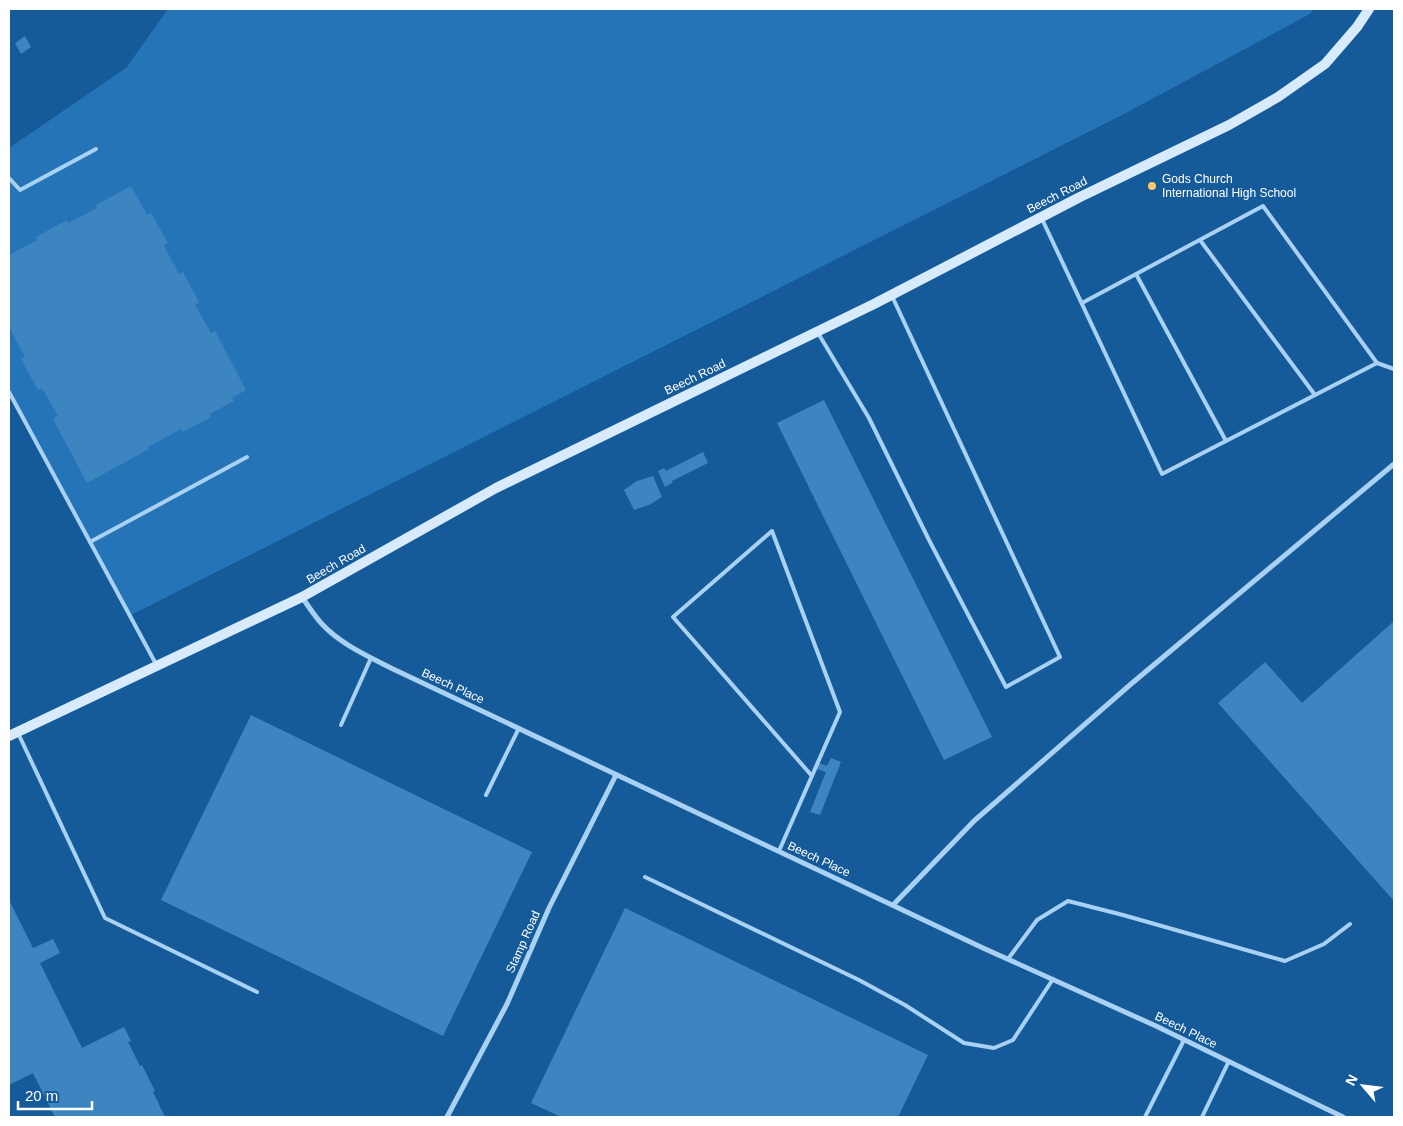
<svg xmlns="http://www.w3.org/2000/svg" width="1403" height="1126" font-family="Arial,sans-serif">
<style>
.green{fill:#2474b7}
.building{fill:#3d85c1}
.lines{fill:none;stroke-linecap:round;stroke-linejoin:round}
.lane{stroke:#a9d1f3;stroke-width:4}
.street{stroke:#a9d1f3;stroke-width:5}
.secondary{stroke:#d8ebfc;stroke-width:10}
.poi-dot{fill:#ffc66b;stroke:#155b9a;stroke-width:2}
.labels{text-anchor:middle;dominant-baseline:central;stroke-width:4;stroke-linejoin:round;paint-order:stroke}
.poi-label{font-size:12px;fill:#fff;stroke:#155b9a;text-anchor:start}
.street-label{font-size:12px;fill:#fff;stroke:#155b9a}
</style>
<rect width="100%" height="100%" fill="#155b9a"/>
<polygon class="green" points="168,9 1314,9 1310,14 1124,114 131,615 9,396 9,148 126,68"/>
<g class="building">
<polygon points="25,36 31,47 21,54 15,43"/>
<polygon points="131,186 147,215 151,213 168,243 164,246 179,274 183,272 199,302 195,305 211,333 215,331 246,390 232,398 234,401 210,414 211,417 183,432 181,429 148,447 149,449 87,483 53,419 58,416 42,388 38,390 21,359 25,357 10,329 9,330 9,255 37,240 36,237 67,220 68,223 97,208 96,205"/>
<polygon points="824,400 992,737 944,760 777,423"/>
<polygon points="703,452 708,463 672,481 672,483 665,487 658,471 664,468 666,471"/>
<polygon points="653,476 662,497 649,505 634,510 624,490 637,481"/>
<polygon points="1394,621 1394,901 1218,703 1265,662 1302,703"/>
<polygon points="251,715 532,852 443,1036 161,900"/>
<polygon points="831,758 841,762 820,815 810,812 826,772 817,769 819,763 827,766"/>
<polygon points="9,900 33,948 53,939 60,953 40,963 82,1048 124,1027 131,1041 128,1042 140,1066 142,1065 155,1091 153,1092 165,1117 55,1117 33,1073 9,1085"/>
<polygon points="625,908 928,1055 898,1117 561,1117 531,1103"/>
</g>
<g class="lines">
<g class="lane">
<polyline points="9,178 20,190 96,149"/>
<polyline points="1042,219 1162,474 1377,363 1263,206 1082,303"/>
<polyline points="1200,240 1315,395"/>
<polyline points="1136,274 1226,441"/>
<polyline points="818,333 869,418 929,540 1006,687 1060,657 892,296"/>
<polyline points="1377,363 1394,369"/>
<polyline points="9,392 156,664"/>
<polyline points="90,542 247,457"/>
<polyline points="341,725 371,658"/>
<polyline points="18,733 105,918 257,992"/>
<polyline points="486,795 519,728"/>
<polyline points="779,851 840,712 772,531 673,617 812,776"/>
<polyline points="645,877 859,980 905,1005 964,1043 994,1048 1013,1040 1053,979"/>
<polyline points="1008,959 1037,920 1068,901 1123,915 1285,961 1324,944 1350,924"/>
<polyline points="1145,1117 1184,1040"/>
<polyline points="1202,1117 1229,1061"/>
</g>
<g class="street">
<path d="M302 597C308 606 314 615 321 623 340 644 368 656 393 669L983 948 1156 1026 1343 1117"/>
<polyline points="893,905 974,821 1131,684 1394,464"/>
<polyline points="447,1117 507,1004 549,908 616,775"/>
</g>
<polyline class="secondary" points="9,736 302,597 496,488 874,304 1080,197 1229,125 1278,97 1325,64 1357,27 1369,9"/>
</g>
<circle class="poi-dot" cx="1152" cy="186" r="5"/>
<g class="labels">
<g class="poi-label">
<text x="1162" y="179">Gods Church<tspan x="1162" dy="14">International High School</tspan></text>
</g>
<g class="street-label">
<text transform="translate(1057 195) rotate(-27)">Beech Road</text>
<text transform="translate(695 377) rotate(-26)">Beech Road</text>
<text transform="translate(336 564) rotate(-30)">Beech Road</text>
<text transform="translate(453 686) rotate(25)">Beech Place</text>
<text transform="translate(819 859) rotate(25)">Beech Place</text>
<text transform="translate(523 942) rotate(-66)">Stamp Road</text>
<text transform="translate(1186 1030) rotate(26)">Beech Place</text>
</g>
</g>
<rect width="1403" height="1126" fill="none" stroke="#ffffff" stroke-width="20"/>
<g transform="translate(1363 1086) rotate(298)" stroke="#155b9a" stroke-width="4" paint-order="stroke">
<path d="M0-4L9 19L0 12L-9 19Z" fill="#ffffff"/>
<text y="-8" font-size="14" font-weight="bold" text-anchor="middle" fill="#ffffff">N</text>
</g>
<path d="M18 1101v8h74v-8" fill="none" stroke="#ffffff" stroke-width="2.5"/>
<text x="25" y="1101" font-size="15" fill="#ffffff" stroke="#155b9a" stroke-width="4" paint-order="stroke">20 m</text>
</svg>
